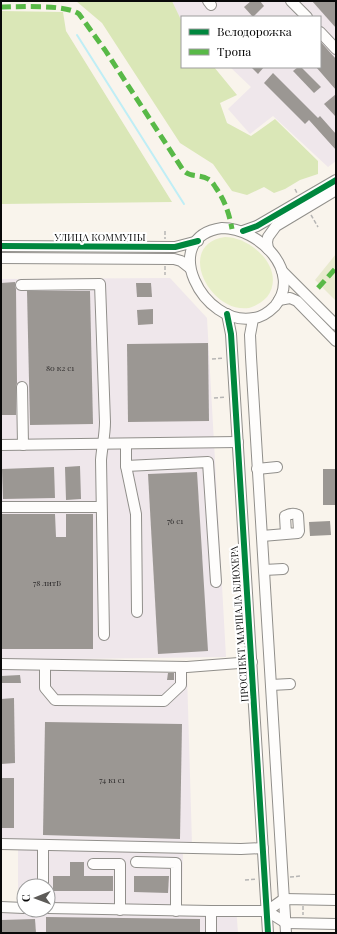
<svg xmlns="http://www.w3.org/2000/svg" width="337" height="934" font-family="'Playfair Display',serif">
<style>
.industrial{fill:#efe7eb}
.green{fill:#e8efc9}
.forest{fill:#dae7b7}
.cemetery{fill:#e9eacf}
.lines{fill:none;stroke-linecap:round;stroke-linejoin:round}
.stream{stroke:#bfeef6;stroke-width:2}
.building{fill:#9b9793}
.minor-casing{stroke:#918f8b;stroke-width:12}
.path{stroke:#b6b5b4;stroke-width:1.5;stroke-dasharray:4 2;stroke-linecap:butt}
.minor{stroke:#fefdfc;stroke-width:10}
.quiet{stroke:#58b947;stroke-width:5;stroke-dasharray:10 5;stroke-linecap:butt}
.cycleway-casing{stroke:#fff;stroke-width:8}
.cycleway{stroke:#00873e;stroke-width:6}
.labels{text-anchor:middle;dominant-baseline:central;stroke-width:4;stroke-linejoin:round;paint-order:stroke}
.number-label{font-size:8px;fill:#2e2c2c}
.street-label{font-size:10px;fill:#090909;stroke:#fff}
</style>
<rect width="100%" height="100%" fill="#f9f4ec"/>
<g class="industrial">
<polygon points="172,1 336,1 336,161 328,167 273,116 250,134 228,109 251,87 230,67 320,67 320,17 182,17 182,20 179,17"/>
<polygon points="170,278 207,318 226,657 1,660 1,279"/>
<polygon points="1,669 187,673 192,844 1,841"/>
<polygon points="18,847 183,851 182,905 236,906 238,933 1,933 1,912 34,912 34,910 48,910 48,886 24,886 24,889 18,889"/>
</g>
<path class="green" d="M225 237C252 237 287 270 267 297 262 302 256 306 249 308 209 314 175 244 225 237Z"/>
<g class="forest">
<polygon points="76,1 172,1 182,22 182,67 214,67 237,95 220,103 227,123 251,136 275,119 318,161 318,174 300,180 285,189 274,193 264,187 247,195 232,191 213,164 180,143 102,23"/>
<polygon points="1,11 63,12 66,31 172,202 1,204"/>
</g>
<polygon class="cemetery" points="336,254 336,301 315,280"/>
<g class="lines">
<polyline class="stream" points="77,35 184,204"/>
</g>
<g class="building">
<polygon points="251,1 260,1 264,6 253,17 244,7"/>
<polygon points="312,1 336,1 336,28"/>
<polygon points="320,41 336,59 336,90 316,67 320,67"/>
<polygon points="251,67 264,67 258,74"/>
<polygon points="298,67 301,67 321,87 314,93 293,71"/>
<polygon points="273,73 318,118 320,116 336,134 336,150 309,120 305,124 264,83"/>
<polygon points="336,94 336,117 324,104"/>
<polygon points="15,282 15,285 16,289 17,383 16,387 16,415 1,415 1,283"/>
<polygon points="136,283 151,283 152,297 137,297"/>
<polygon points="27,291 90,291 93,424 30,425"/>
<polygon points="153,309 153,324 138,325 137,310"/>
<polygon points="208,343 209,421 128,422 127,344"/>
<polygon points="80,466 81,499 66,500 65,467"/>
<polygon points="54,467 55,498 3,499 2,469"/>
<rect x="323" y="469" width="13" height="36"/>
<polygon points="197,472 208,651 158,654 148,474"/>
<polygon points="1,514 55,514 56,537 66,537 66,514 93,514 93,649 1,649"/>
<polygon points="330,521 331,535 310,536 309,522"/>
<polygon points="168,673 174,673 174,680 167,680"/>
<polygon points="20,675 21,683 1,683 1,676"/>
<polygon points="14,698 15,763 1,764 1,699"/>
<polygon points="45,722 182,724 180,839 43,835"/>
<rect x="1" y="778" width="13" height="50"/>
<polygon points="70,862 84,862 84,876 113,876 113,891 53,891 53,876 70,876"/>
<polygon points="134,876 169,876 168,893 134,892"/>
<polygon points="46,917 200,919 200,933 46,933"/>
<polygon points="35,919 36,933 1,933 1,920"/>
</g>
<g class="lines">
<g class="minor-casing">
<g id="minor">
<polyline points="208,1 211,5"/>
<polyline points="291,1 307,17"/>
<polyline points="320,32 336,49"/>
<path d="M222 228C259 228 303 272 275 306 269 312 262 317 254 318 203 328 157 237 222 228Z"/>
<polyline points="243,231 257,226 336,180"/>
<polyline points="1,246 175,247 198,241"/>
<polyline points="268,249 267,242 268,237 276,226 336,190"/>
<polyline points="1,258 174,259 181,261 190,268"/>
<polyline points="282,271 336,325"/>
<path d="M21 285 100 284 105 422C105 435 102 447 101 460L104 635"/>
<polyline points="279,300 290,298 297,301 336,341"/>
<polyline points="227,314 231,334 268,933"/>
<polyline points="253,319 250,335 251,357 286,933"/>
<polyline points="22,387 23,445"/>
<polyline points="126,444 126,466 136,514 137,612"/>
<polyline points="1,445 238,442"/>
<polyline points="126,466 208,462 216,582"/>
<polyline points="257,469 277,467"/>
<polyline points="1,507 101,507"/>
<path d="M262 536 298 533 299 531 298 515C294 513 289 514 285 516L286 534"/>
<polyline points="264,570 283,569"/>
<polyline points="1,664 187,667 252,662"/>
<polyline points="45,665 45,688 55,700 164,701 181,685 181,667"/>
<polyline points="271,685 290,684"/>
<polyline points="1,844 241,849 263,848"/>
<polyline points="136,862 176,863 176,911"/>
<polyline points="93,864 120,864 120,910"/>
<polyline points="43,886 43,845"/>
<polyline points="1,907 24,908"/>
<polyline points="48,908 211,911 267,911"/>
<polyline points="211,911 211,933"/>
<polyline points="267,911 284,899 336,900"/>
<polyline points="267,911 286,923 336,924"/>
</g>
</g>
<g class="path">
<polyline points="295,189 297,193"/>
<polyline points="311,215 318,227"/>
<polyline points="165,231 165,239"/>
<polyline points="165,266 165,275"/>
<polyline points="212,359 224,358"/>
<polyline points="214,398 226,397"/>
<polyline points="290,877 301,876"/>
<polyline points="245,880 257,879"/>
<polyline points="303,906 303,915"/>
</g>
<use href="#minor" class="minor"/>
<g class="quiet">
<path d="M1 7C20 7 66 4 79 14L105 50 183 170C190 178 200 174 208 179 212 181 214 185 216 188 225 201 229 213 232 229"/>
<polyline points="318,288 336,268"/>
</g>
<g class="cycleway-casing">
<g id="cycleway">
<polyline points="243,231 257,226 336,180"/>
<polyline points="1,246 175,247 198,241"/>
<polyline points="227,314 231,334 268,933"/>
</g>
</g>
<use href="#cycleway" class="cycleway"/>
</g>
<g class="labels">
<g class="number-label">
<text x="60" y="367">80 к2 с1</text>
<text x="175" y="520">76 с1</text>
<text x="47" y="582">78 литБ</text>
<text x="112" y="779">74 к1 с1</text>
</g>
<g class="street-label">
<text x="100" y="237">УЛИЦА КОММУНЫ</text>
<text transform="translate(239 624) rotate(-94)">ПРОСПЕКТ МАРШАЛА БЛЮХЕРА</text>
</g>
</g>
<rect width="337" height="934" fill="none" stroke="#090909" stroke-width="4"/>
<rect x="181" y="16" width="140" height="52" fill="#ffffff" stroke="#9d9d9d"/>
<rect x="189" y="29" width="20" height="6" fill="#00873e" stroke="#9d9d9d"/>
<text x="217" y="36" font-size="12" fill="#090909">Велодорожка</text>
<rect x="189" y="49" width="20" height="6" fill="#58b947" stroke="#9d9d9d"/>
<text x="217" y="56" font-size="12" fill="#090909">Тропа</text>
<g transform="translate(36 898) rotate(269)"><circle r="19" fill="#ffffff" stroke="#9d9d9d"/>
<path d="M0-3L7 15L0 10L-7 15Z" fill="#5d5b58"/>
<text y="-6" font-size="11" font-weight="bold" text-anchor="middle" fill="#090909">С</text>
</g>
</svg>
